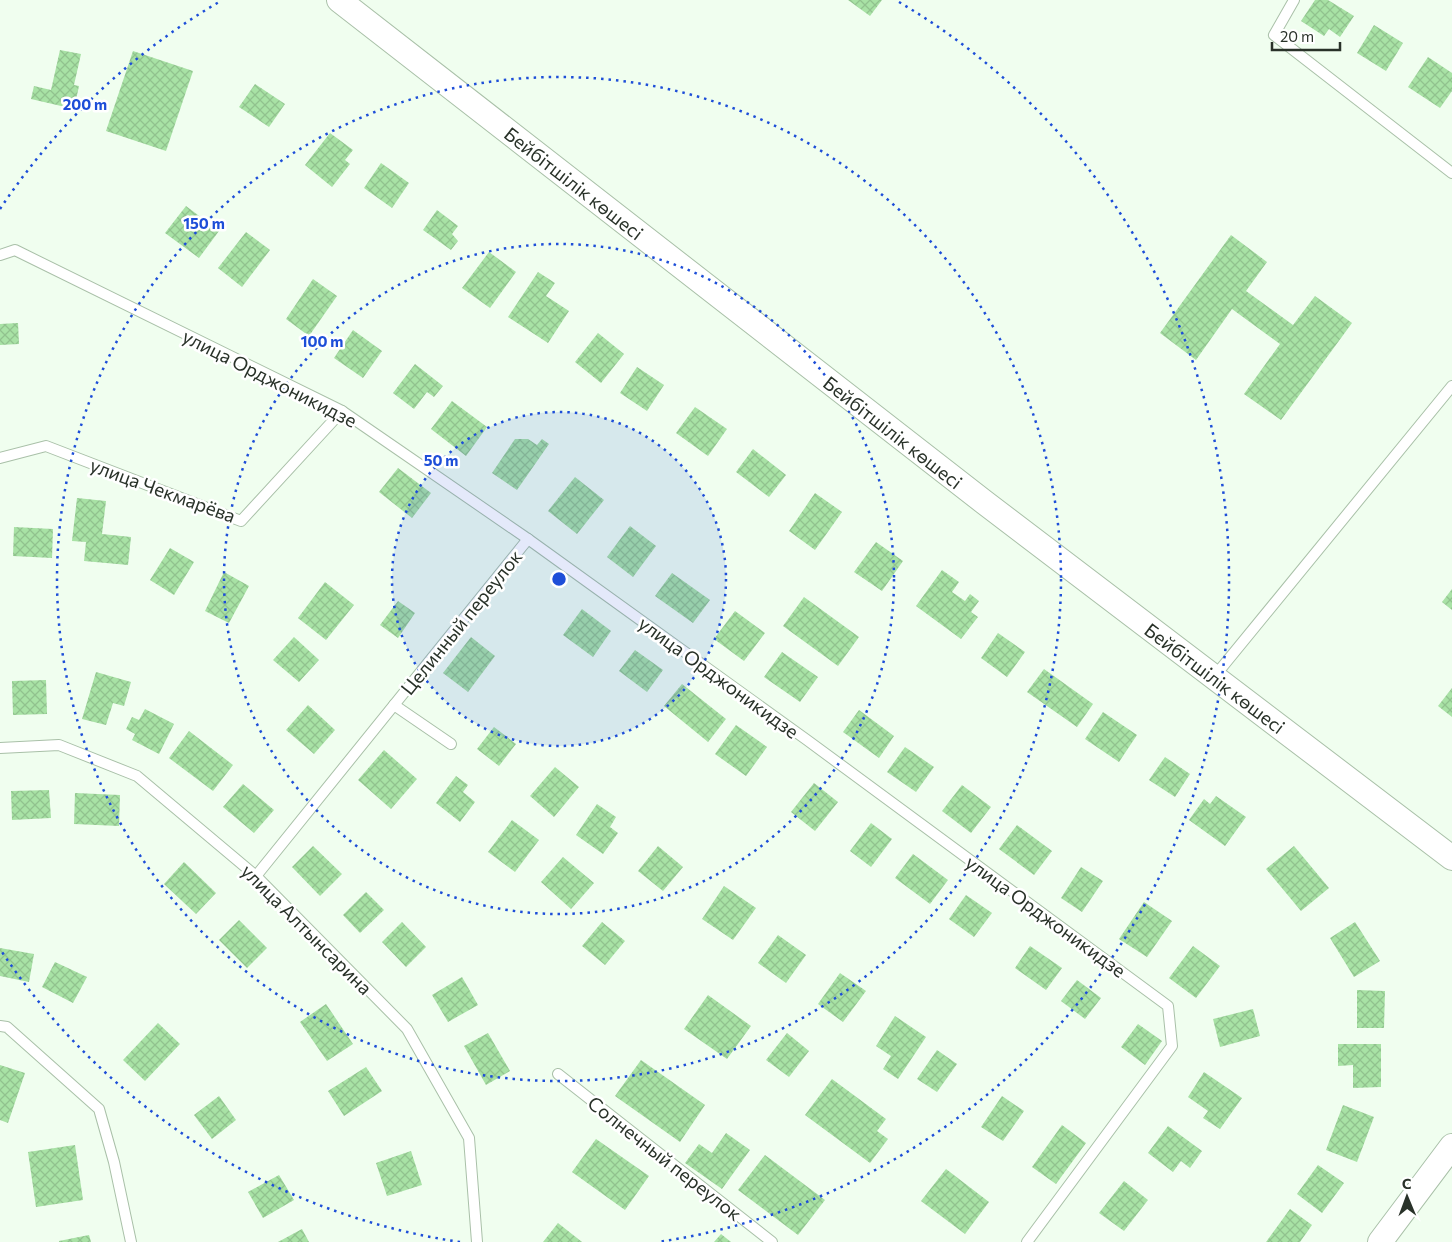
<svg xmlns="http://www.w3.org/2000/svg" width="1452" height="1242" font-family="Commissioner,sans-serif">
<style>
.building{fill:url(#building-cross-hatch)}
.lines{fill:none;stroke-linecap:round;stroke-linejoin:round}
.service-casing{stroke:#a9c0a8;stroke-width:12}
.tertiary-casing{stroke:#a9c0a8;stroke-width:26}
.service{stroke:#fff;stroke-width:10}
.tertiary{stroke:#fff;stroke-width:24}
.ring{fill:none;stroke:#1d4ed8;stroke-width:2.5;stroke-dasharray:2.5 5}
.labels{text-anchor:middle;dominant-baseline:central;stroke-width:5;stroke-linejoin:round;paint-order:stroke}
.street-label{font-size:19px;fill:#293229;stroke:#fff}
.centre{fill:#1d4ed8;stroke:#fff;stroke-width:2.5}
.ring-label{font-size:15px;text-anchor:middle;font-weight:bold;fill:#1d4ed8;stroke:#fff;stroke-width:5;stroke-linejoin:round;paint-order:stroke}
</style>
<defs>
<pattern id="building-cross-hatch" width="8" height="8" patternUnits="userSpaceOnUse" patternTransform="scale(1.25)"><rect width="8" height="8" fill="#a8e2a5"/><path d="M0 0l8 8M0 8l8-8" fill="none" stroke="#91c28e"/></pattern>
</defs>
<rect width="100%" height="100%" fill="#f0feef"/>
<g class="building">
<polygon points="848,0 882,0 870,16"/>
<polygon points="1315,0 1328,0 1354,16 1340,37 1329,29 1324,36 1301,21"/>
<polygon points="1374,25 1403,43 1386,71 1357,53"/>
<polygon points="60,50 81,54 74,85 79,86 74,109 31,99 34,86 51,90"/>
<polygon points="133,51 193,71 166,151 106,131"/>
<polygon points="1428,57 1452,73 1452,91 1440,108 1408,87"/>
<polygon points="255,84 285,104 269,127 239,107"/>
<polygon points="330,133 353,150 345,160 350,164 332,187 305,165"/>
<polygon points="381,163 409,183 392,208 364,188"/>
<polygon points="186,206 219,231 199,258 165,233"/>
<polygon points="437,210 458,226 452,234 458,241 451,250 423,230"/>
<polygon points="246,232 270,250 242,287 218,268"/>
<polygon points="1231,235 1267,262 1246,291 1293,325 1315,296 1352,323 1281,420 1244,394 1280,344 1232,309 1196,360 1160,333"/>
<polygon points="489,252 516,272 490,308 462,288"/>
<polygon points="538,272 555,283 546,296 569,311 548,343 508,317"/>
<polygon points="313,279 337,296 309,336 286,319"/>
<polygon points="18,323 19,344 0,345 0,324"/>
<polygon points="353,330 382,351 363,378 334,358"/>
<polygon points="598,333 624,354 601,383 575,362"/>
<polygon points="415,364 443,386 434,397 427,392 414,409 393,393"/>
<polygon points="637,367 664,385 647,411 620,393"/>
<polygon points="452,401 487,427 466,456 431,429"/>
<polygon points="695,407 727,429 708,456 676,433"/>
<polygon points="515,439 528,439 537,445 542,439 549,444 517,490 492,473"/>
<polygon points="753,449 786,475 769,497 736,472"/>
<polygon points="398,468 431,493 412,518 379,492"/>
<polygon points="575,477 604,500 577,534 548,511"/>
<polygon points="815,493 842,512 815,550 789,531"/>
<polygon points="77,498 106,501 102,534 131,537 128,565 84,561 86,542 72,541"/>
<polygon points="630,526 656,546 633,577 607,557"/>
<polygon points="14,527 53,529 52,558 13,556"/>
<polygon points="876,542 903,561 882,591 854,572"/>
<polygon points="170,548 194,562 174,595 150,580"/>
<polygon points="942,570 959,582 952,592 965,601 970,594 979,601 971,612 978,617 961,639 916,606"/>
<polygon points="224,572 249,586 229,623 205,611"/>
<polygon points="672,573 710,600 693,623 655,596"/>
<polygon points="325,582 354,605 326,640 298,618"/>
<polygon points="1452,589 1452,610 1442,602"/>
<polygon points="804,597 859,637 838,666 783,626"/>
<polygon points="398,601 415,613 398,638 380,625"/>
<polygon points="582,609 611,631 593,657 563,635"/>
<polygon points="735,611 765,633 744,661 714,639"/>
<polygon points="998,633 1025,652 1007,677 981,658"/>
<polygon points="294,637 319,660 299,682 273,660"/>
<polygon points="471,637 495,656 468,692 443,673"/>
<polygon points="635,650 663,670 647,692 619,671"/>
<polygon points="782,652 818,677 800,702 764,677"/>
<polygon points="1044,669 1093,704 1077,727 1027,692"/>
<polygon points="96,672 131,682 124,706 113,703 106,725 82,719"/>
<polygon points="46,680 47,714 13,715 12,681"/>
<polygon points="682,684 726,719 708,742 664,706"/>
<polygon points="1452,688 1452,717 1438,706"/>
<polygon points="308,705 335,730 314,754 286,730"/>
<polygon points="145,709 174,724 159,754 132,740 135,734 126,729 132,717 139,720"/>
<polygon points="859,710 894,736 879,758 843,732"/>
<polygon points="1103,712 1137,735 1119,762 1085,739"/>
<polygon points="736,725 767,747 746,776 715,754"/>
<polygon points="494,727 516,744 499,766 477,749"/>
<polygon points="189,731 233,765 213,791 169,758"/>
<polygon points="905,747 934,767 916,792 887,772"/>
<polygon points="384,750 417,779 391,809 358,780"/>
<polygon points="1165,757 1190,774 1175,797 1149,780"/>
<polygon points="555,767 579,787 554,817 530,796"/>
<polygon points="456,776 468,785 463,792 475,802 460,822 436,803"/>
<polygon points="814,783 838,802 815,831 791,812"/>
<polygon points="243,784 274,810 254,833 223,807"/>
<polygon points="962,785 991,807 971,833 942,811"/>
<polygon points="49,790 51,818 12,820 11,791"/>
<polygon points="75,793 120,795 119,826 74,824"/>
<polygon points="1216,796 1246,817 1225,846 1189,820 1204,799 1210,804"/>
<polygon points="597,804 616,817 610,827 618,833 603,854 576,835"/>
<polygon points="512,820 539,840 515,872 488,852"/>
<polygon points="871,823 892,839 871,867 850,851"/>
<polygon points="1017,825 1052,851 1034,875 999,849"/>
<polygon points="313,846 342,874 320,896 292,867"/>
<polygon points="658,846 683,867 663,891 638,871"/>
<polygon points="1294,846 1329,888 1301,911 1266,869"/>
<polygon points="913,854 948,880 930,904 895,878"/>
<polygon points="563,857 594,883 571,909 541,882"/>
<polygon points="184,862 216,893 196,914 164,884"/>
<polygon points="1081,867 1103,881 1082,912 1061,898"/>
<polygon points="724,886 756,908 733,940 702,919"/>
<polygon points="366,892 384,910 360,933 343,915"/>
<polygon points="966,895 992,913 974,937 949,919"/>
<polygon points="1144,902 1172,921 1147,957 1119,939"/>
<polygon points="239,920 267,948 247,968 219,940"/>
<polygon points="402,922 426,947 406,967 382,942"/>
<polygon points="602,922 625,941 605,965 582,946"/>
<polygon points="1355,922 1380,961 1354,977 1330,938"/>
<polygon points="778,935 806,955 786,983 758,963"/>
<polygon points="1030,946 1062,968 1046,990 1015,968"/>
<polygon points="1193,946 1220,966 1196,998 1169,978"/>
<polygon points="0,948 34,954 29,982 0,976"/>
<polygon points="55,962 87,977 73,1003 42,987"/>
<polygon points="840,973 866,991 843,1022 818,1004"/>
<polygon points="462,977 478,1005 448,1022 432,995"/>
<polygon points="1077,980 1101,998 1085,1019 1061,1001"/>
<polygon points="1357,990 1385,991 1384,1028 1357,1028"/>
<polygon points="708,995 751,1026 727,1059 684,1029"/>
<polygon points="326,1004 353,1044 327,1061 300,1022"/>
<polygon points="1253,1009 1260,1036 1220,1047 1213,1019"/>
<polygon points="895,1016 926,1037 898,1079 883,1069 891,1056 876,1046"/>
<polygon points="158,1023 180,1044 145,1081 123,1060"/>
<polygon points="1138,1024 1162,1041 1145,1065 1121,1047"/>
<polygon points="488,1033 510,1071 486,1085 464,1046"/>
<polygon points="787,1033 809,1051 789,1077 766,1060"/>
<polygon points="1338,1044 1381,1044 1381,1087 1353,1088 1353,1065 1338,1066"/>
<polygon points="937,1050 957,1064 937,1092 917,1079"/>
<polygon points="641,1060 705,1105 680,1142 615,1096"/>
<polygon points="0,1065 25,1073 8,1123 0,1120"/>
<polygon points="366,1067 382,1091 344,1116 328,1091"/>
<polygon points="1204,1072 1242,1098 1220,1129 1203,1118 1208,1111 1188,1097"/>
<polygon points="832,1079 886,1119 877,1131 888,1139 870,1163 805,1115"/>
<polygon points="219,1096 236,1120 212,1139 194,1115"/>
<polygon points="1002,1096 1024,1111 1003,1141 981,1127"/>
<polygon points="1343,1105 1374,1117 1357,1162 1326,1150"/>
<polygon points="1062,1125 1086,1143 1056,1184 1032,1167"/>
<polygon points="1168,1126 1202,1151 1190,1168 1181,1161 1173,1172 1148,1153"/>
<polygon points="726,1133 750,1150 722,1189 685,1163 699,1144 712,1153"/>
<polygon points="596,1139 649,1176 625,1210 572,1172"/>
<polygon points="75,1145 83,1200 36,1207 28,1152"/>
<polygon points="411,1151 422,1185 387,1196 376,1163"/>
<polygon points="765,1155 825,1200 798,1235 738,1190"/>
<polygon points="1318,1165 1344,1183 1322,1213 1297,1194"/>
<polygon points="946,1169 989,1202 965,1234 921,1201"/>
<polygon points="279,1175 294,1200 263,1218 248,1192"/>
<polygon points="1124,1181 1148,1200 1124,1231 1099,1213"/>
<polygon points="1290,1209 1312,1225 1300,1242 1266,1242"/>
<polygon points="558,1223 582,1242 543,1242"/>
<polygon points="302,1229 309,1242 278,1242"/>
<polygon points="721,1234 731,1242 714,1242"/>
<polygon points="89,1235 91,1242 59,1242 59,1241"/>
</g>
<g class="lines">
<g class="service-casing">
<g id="service">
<polyline points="1294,0 1274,35 1452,173"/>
<polyline points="0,255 15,250 342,411 528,539 807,740 1168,1006 1172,1046 1027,1242"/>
<polyline points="0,458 46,446 241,521 342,411"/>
<polyline points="1214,677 1452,386"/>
<polyline points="394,705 451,744"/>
<polyline points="0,748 59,745 137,776 256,876 407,1029 469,1138 477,1242"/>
<polyline points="256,876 528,539"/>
<polyline points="0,1026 7,1027 99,1109 114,1162 131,1242"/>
<polyline points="558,1074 772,1242"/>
</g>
</g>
<g class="tertiary-casing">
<g id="tertiary">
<polyline points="339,0 984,502 1452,858"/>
<polyline points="1380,1242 1452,1146"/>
</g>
</g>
<use href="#service" class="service"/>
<use href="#tertiary" class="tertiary"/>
</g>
<circle cx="559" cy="579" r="167" fill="#1d4ed8" fill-opacity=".12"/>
<g class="ring">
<circle cx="559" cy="579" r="167"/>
<circle cx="559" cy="579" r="335"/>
<circle cx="559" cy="579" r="502"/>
<path d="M460 1242A670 670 0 0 1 0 949M0 209A670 670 0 0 1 219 2M899 2A670 670 0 0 1 658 1242"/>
</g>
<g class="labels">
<g class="street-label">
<text transform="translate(574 183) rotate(38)">Бейбітшілік көшесі</text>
<text transform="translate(270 378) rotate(27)">улица Орджоникидзе</text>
<text transform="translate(893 432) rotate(38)">Бейбітшілік көшесі</text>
<text transform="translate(163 490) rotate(20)">улица Чекмарёва</text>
<text transform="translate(461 622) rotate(-51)">Целинный переулок</text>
<text transform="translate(719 677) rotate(36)">улица Орджоникидзе</text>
<text transform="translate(1215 678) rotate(37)">Бейбітшілік көшесі</text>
<text transform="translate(1046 916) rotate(36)">улица Орджоникидзе</text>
<text transform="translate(307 929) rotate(45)">улица Алтынсарина</text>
<text transform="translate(665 1158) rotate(38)">Солнечный переулок</text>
</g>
</g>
<circle cx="559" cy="579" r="8" class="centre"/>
<g class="ring-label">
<text x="85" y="110">200 m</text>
<text x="204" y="229">150 m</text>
<text x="322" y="347">100 m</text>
<text x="441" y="466">50 m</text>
</g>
<g transform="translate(1407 1197) rotate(359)" stroke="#ffffff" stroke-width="4" paint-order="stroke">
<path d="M0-4L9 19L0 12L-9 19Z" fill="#293229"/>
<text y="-8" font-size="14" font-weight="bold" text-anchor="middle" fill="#293229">С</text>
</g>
<path d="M1272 42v8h68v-8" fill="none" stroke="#293229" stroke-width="2.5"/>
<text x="1280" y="42" font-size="15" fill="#293229" stroke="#ffffff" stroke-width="4" paint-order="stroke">20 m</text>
</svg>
